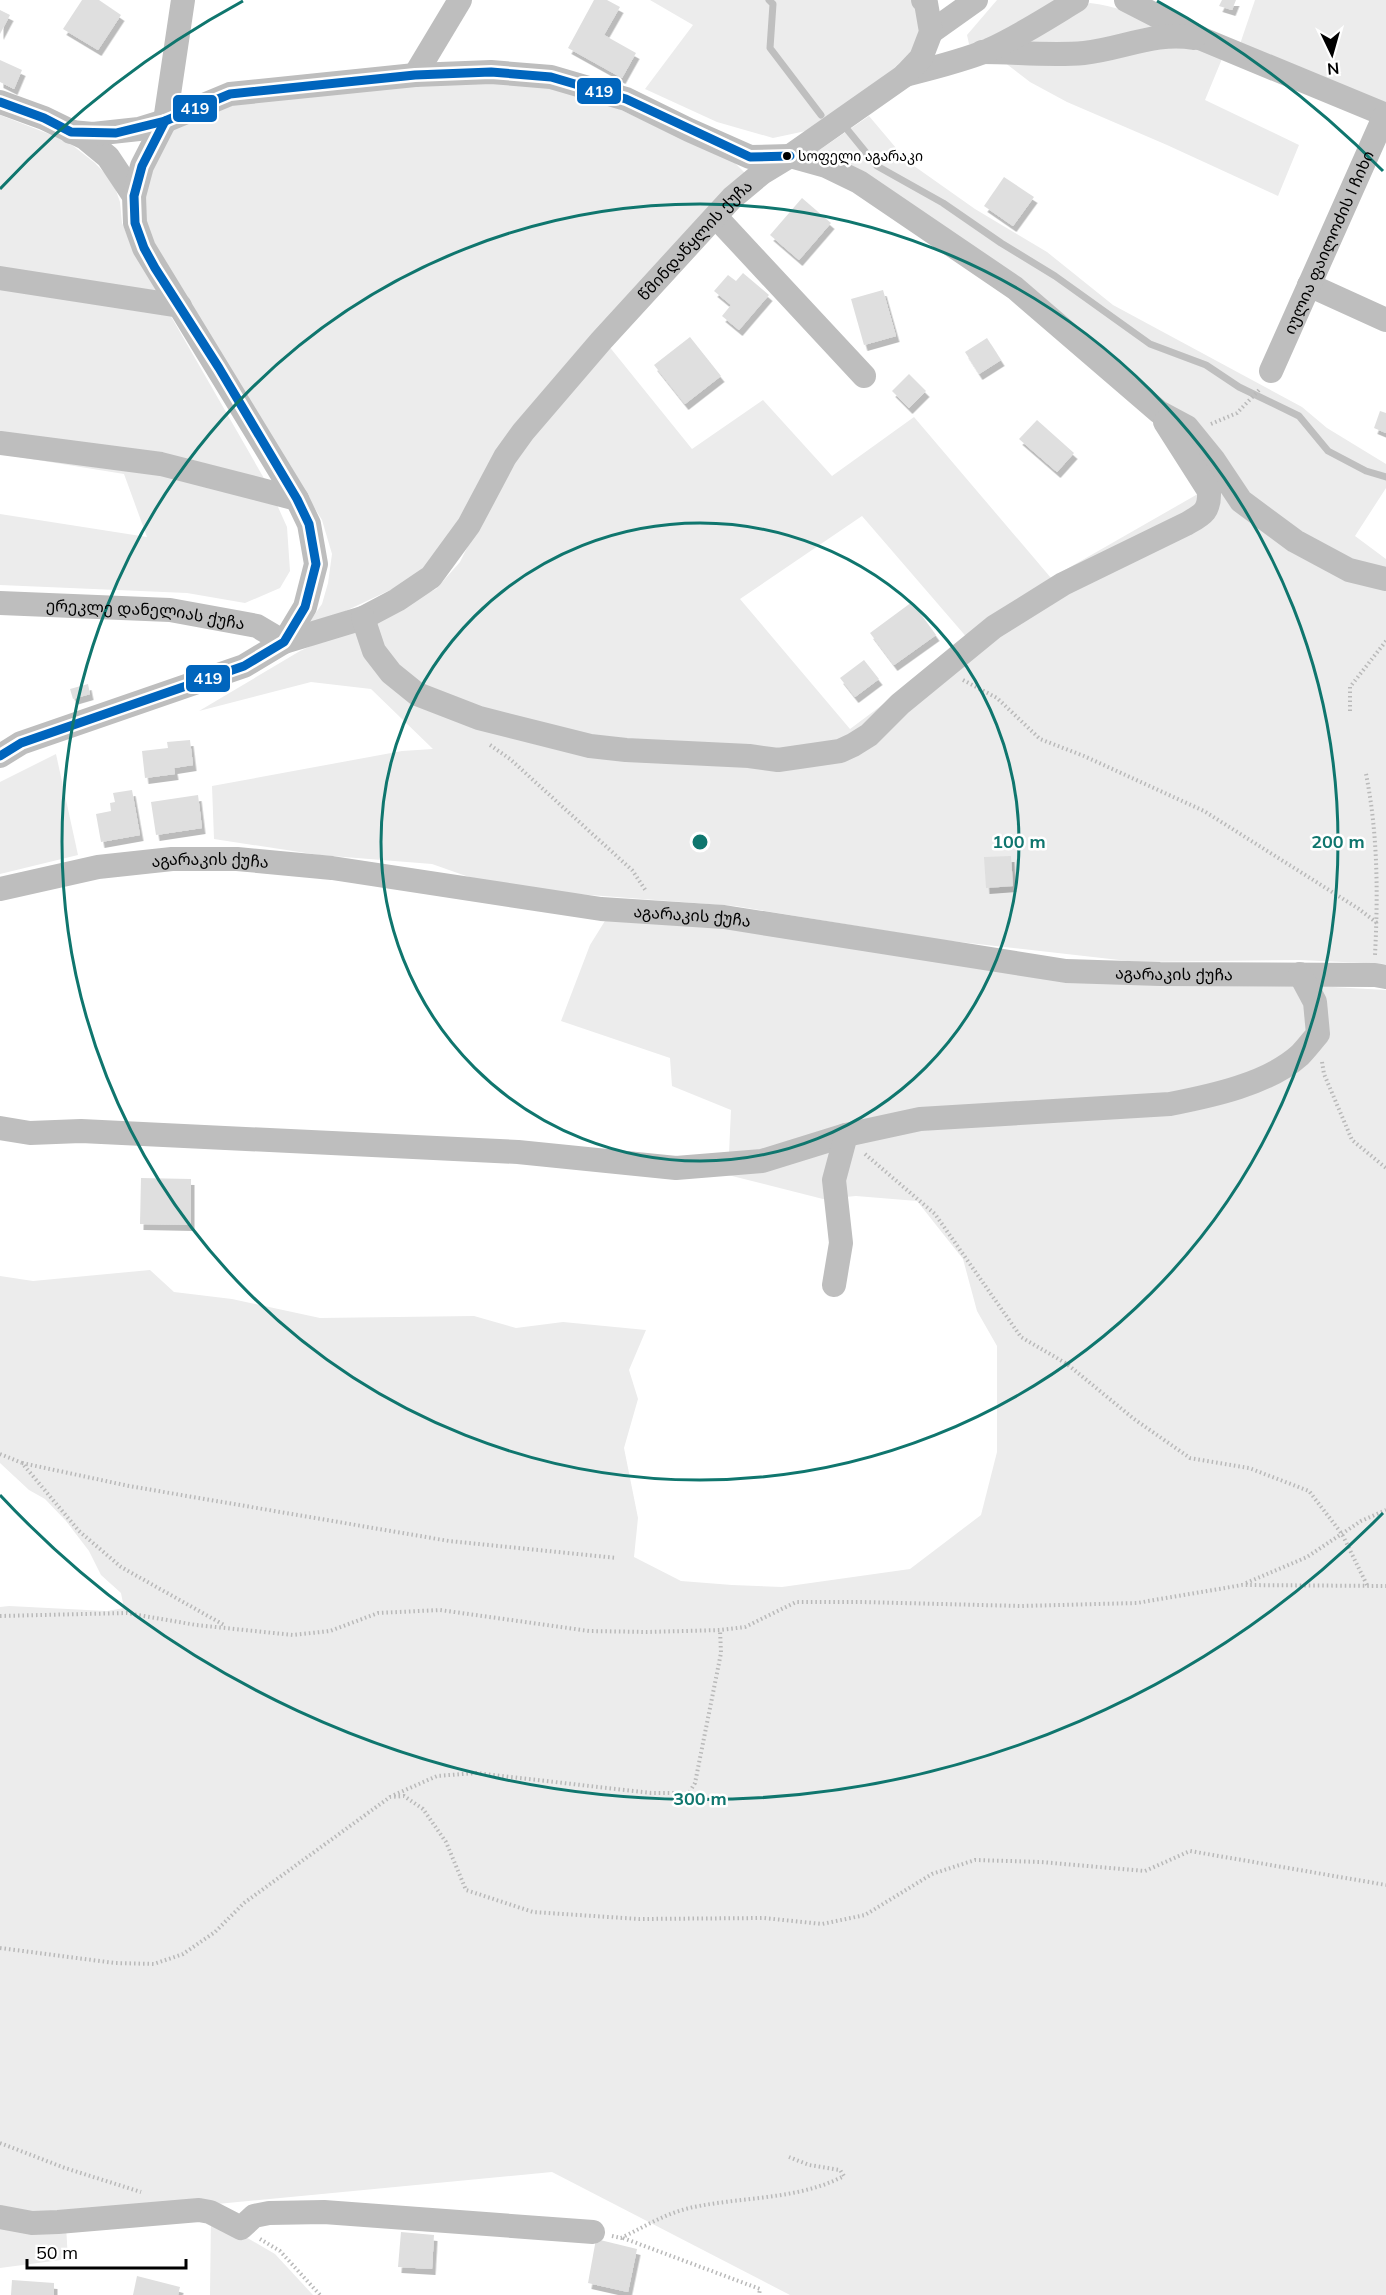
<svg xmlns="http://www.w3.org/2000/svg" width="1386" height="2295" font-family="Mulish,'Noto Sans Georgian',sans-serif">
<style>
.green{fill:#ececec;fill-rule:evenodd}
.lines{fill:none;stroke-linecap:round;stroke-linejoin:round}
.stream{stroke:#bfbfbf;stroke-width:7}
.building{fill:#dfdfdf;filter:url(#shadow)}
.path{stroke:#b9b9b9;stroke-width:4;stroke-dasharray:1.5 3;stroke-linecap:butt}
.minor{stroke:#bebebe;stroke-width:24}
.bus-1-casing{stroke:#fff;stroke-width:14}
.bus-1{stroke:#0065bd;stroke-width:9}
.ring{fill:none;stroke:#0f766e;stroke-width:3}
.bus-dot{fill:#000;stroke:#fff;stroke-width:2}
.labels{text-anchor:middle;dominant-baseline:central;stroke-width:5;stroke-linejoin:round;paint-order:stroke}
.bus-label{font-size:14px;fill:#000;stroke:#fff;text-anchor:start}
.street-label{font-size:16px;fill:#000;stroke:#fff}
.centre{fill:#0f766e;stroke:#fff;stroke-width:3}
.ring-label{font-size:18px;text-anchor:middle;font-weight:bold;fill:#0f766e;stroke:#fff;stroke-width:5;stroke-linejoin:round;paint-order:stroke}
.line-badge{stroke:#fff;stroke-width:2}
.badge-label{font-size:16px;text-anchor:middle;font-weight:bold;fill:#fff}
</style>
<defs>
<filter id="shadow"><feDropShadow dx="3.5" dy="6" stdDeviation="0" flood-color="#0004"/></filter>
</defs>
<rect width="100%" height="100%" fill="#fff"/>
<g class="green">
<polygon points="650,0 912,0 935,41 815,129 773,138 717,122 645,89 693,25"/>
<polygon points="997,0 1069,0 982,45 969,44 967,35"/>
<polygon points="1255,0 1386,0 1386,104 1239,47"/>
<path d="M1090 3C1137 9 1181 34 1224 54L1205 100 1299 145 1278 196 1167 145 1067 102 1030 82 1004 62 1010 46Z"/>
<polygon points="458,80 577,90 733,161 745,173 420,576 303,631 322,604 328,583 332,554 322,520 157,252 145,229 143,207 148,183 160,148 179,122 245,100"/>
<polygon points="0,115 67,141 95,163 113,182 120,202 122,223 134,252 269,487 287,527 290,571 280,588 245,603 187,593 0,585 0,514 147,537 124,474 0,454"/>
<path d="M869 116 907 161 975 209 1047 252 1113 305 1302 407 1327 428 1386 464V488L1355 536 1386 559V964L1300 960 1137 962 942 940 735 906 537 891 486 883 432 864 319 855 214 839 212 786 402 751 433 749 371 689 311 682 199 711 300 651 436 589 460 562 514 454 608 345 692 449 763 400 832 476 914 417 1051 578 1210 487 1226 461 837 162 818 151ZM862 516 969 640 850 729 740 599Z"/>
<polygon points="56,754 78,855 0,874 0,782"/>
<polygon points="608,916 1314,986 1386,990 1386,2295 790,2295 552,2172 61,2219 0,2215 0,1607 9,1606 107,1611 124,1608 121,1593 101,1575 89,1551 66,1521 45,1499 29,1490 0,1463 0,1276 33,1281 150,1270 174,1292 232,1299 320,1318 474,1316 516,1328 563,1322 646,1330 629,1370 638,1399 624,1448 638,1518 634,1557 681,1581 732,1585 782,1587 910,1569 981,1515 997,1452 997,1346 977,1311 963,1259 917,1201 856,1196 823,1199 728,1175 731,1110 672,1086 670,1058 561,1021 590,945"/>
<polygon points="211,2217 275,2254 313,2295 210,2295"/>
<polygon points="0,2221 66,2226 68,2259 0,2268"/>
</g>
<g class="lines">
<g class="stream">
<polyline points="769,0 773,4 770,48 821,115"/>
<polyline points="846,128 877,166 943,203 1001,243 1055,276 1150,344 1206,365 1239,387 1299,416 1328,451 1366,471 1386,477"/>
</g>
</g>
<g class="building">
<polygon points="82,0 99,0 121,15 98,50 63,29"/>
<polygon points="594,0 607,0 620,7 604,35 636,53 622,78 568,48"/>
<polygon points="1222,0 1236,0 1232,10 1219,6"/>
<polygon points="0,10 10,15 0,34"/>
<polygon points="0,60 22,70 14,89 0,82"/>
<polygon points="1004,177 1034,197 1013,226 984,206"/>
<polygon points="802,198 831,223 799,260 770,235"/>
<polygon points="743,273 769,295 739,330 722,316 731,305 714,291 728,275 736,281"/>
<polygon points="883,290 896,336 864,345 851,299"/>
<polygon points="690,337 721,376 685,404 654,365"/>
<polygon points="987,338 1001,360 979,374 965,352"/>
<polygon points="909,374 926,391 909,408 892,391"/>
<polygon points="1380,411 1386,413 1386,433 1374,428"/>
<polygon points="1037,420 1074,453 1057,472 1019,439"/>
<polygon points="912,602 936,635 894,665 870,633"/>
<polygon points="864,660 879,679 855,697 840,678"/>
<polygon points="88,684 90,694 73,699 70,689"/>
<polygon points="190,740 193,765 174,768 175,774 145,778 142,751 168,748 167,742"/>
<polygon points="132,790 140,835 101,842 96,814 111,811 110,803 115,802 113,793"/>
<polygon points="198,795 202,828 156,835 151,802"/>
<polygon points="1011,856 1013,886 986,888 984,857"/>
<polygon points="141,1178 191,1179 191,1225 140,1224"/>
<polygon points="401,2232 434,2235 432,2269 398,2267"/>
<polygon points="596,2239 637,2249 628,2292 588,2283"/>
<polygon points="137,2276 180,2287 178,2295 133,2295"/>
<polygon points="12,2280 54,2283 54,2295 11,2295"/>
</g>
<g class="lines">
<g class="path">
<polyline points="1211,424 1237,413 1260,389"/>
<polyline points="963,680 997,698 1040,739 1084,756 1204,811 1359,909 1377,923"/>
<polyline points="1350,711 1350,687 1386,641"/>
<polyline points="490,745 510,759 632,870 646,891"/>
<path d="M1366 774C1378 834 1378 895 1375 955"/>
<polyline points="1322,1062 1324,1074 1352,1140 1386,1168"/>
<polyline points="865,1154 935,1214 1021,1337 1067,1364 1134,1419 1190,1458 1249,1468 1309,1491 1342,1534 1367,1585"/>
<polyline points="0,1454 22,1463 79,1531 121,1567 224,1625"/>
<polyline points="22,1463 129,1486 449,1541 617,1558"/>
<polyline points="1246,1583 1307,1557 1361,1521 1386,1510"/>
<polyline points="0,1616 127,1613 196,1625 293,1635 330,1631 378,1613 440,1610 589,1631 647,1632 720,1630 745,1627 796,1602 861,1602 1021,1606 1137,1603 1242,1585 1386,1586"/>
<polyline points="394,1795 437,1776 476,1773 651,1793 689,1793 695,1783 721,1653 720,1630"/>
<polyline points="0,1948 115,1963 154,1964 183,1954 215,1932 244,1903 390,1797 404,1796 423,1809 446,1842 466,1890 533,1912 639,1919 764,1918 822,1924 865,1915 932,1874 975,1860 1041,1862 1145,1871 1190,1851 1386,1885"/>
<polyline points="0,2143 65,2168 141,2192"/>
<path d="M612 2236 621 2238C648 2225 669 2211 699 2206 746 2197 800 2199 844 2176L840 2170 809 2165 789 2157"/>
<polyline points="623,2238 760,2289 759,2295"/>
<polyline points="260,2239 280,2251 320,2295"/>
</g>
<g class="minor">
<polyline points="1126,0 1202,39 1386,115"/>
<polyline points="931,32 976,0"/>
<path d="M982 52C1016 52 1050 56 1084 53 1122 49 1156 31 1194 38"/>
<polyline points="415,75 460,0"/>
<path d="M905 75C933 68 962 61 989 50 1020 36 1049 17 1077 0"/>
<polyline points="0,102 44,118 85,138 108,157 134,196 135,223 144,248 297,499 309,524 316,564 305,607 284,642 244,666 21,743 0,756"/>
<polyline points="71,132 93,134 139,129 165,121 230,94 415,75 491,72 551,77 626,99 689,130 750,157 790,156 826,166 859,182 1015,288 1159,412 1187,427 1213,459 1241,501 1295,541 1349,570 1386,579"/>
<polyline points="134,196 142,166 165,121 183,0"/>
<polyline points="716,217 864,376"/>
<polyline points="0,278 180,306"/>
<polyline points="1309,285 1386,320"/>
<path id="s1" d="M1271 371 1385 115"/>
<polyline points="0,443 161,464 297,499"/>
<path id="s2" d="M0 603 170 610 257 626 284 642 363 618 397 600 431 577 469 525 505 457 523 432 601 341 732 198 762 173 790 156 904 76 921 58 931 32 926 3 923 0"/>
<path d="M363 618 374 651 391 673 417 694 479 718 590 746 626 750 749 756 778 760 840 751 853 745 869 735 900 704 994 627 1063 584 1186 524C1202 515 1210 512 1209 491L1165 422"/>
<path id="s3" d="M0 889 98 867 172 859H237L332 868 601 909 724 917 1066 971 1160 974 1375 975 1386 977"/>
<polyline points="0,1128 30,1133 81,1131 518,1152 676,1168 762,1161 846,1135"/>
<path d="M834 1285 841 1243 834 1180 846 1135 920 1119 1170 1104C1211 1096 1268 1084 1300 1055 1306 1049 1312 1041 1318 1034L1315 1002 1300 974"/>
<polyline points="0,2217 32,2223 58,2222 199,2210 210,2212 241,2228 254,2216 269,2213 324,2212 593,2232"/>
</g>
<g class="bus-1-casing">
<g id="bus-1">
<polyline points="0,102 44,118 71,132 116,133 165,121 230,94 415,75 491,72 551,77 626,99 750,157 790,156"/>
<polyline points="0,756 21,743 244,666 284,642 305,607 316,564 309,524 297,499 219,368 155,268 144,248 135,223 134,196 142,166 165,121"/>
</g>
</g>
<use href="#bus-1" class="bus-1"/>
</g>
<g class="ring">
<circle cx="700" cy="842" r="319"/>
<circle cx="700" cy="842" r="638"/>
<path d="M1383 1513A957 957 0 0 1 0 1495M0 189A957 957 0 0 1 243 1M1157 1A957 957 0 0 1 1383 171"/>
</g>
<circle class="bus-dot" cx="787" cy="156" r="5"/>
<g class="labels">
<g class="bus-label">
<text x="798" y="156">სოფელი აგარაკი</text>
</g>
<g class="street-label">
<text stroke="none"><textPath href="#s2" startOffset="882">წმინდაწყლის ქუჩა</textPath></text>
<text stroke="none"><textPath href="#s1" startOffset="141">იულია ფაილოძის I ჩიხი</textPath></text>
<text stroke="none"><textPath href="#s2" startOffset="146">ერეკლე დანელიას ქუჩა</textPath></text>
<text stroke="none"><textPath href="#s3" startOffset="213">აგარაკის ქუჩა</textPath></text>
<text stroke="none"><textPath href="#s3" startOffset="699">აგარაკის ქუჩა</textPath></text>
<text stroke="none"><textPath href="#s3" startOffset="1185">აგარაკის ქუჩა</textPath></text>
</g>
</g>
<circle cx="700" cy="842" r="9" class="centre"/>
<g class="ring-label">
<text x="1019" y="848">100 m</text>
<text x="1338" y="848">200 m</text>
<text x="700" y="1805">300 m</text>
</g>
<g class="line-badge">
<rect x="576" y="77" width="46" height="28" rx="6" fill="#0065bd"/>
<rect x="172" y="94" width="46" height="29" rx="6" fill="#0065bd"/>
<rect x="185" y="664" width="46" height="29" rx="6" fill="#0065bd"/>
</g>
<g class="badge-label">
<text x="599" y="97">419</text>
<text x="195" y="114">419</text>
<text x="208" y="684">419</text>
</g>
<g transform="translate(1332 54) rotate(175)" stroke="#ffffff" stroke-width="4.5" paint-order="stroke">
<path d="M0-4.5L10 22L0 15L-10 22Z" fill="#000000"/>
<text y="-9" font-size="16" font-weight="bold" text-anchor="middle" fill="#000000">N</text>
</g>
<path d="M27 2259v9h159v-9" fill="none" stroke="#000000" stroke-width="3"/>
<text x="36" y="2259" font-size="18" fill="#000000" stroke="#ffffff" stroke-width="4.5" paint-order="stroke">50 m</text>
</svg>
